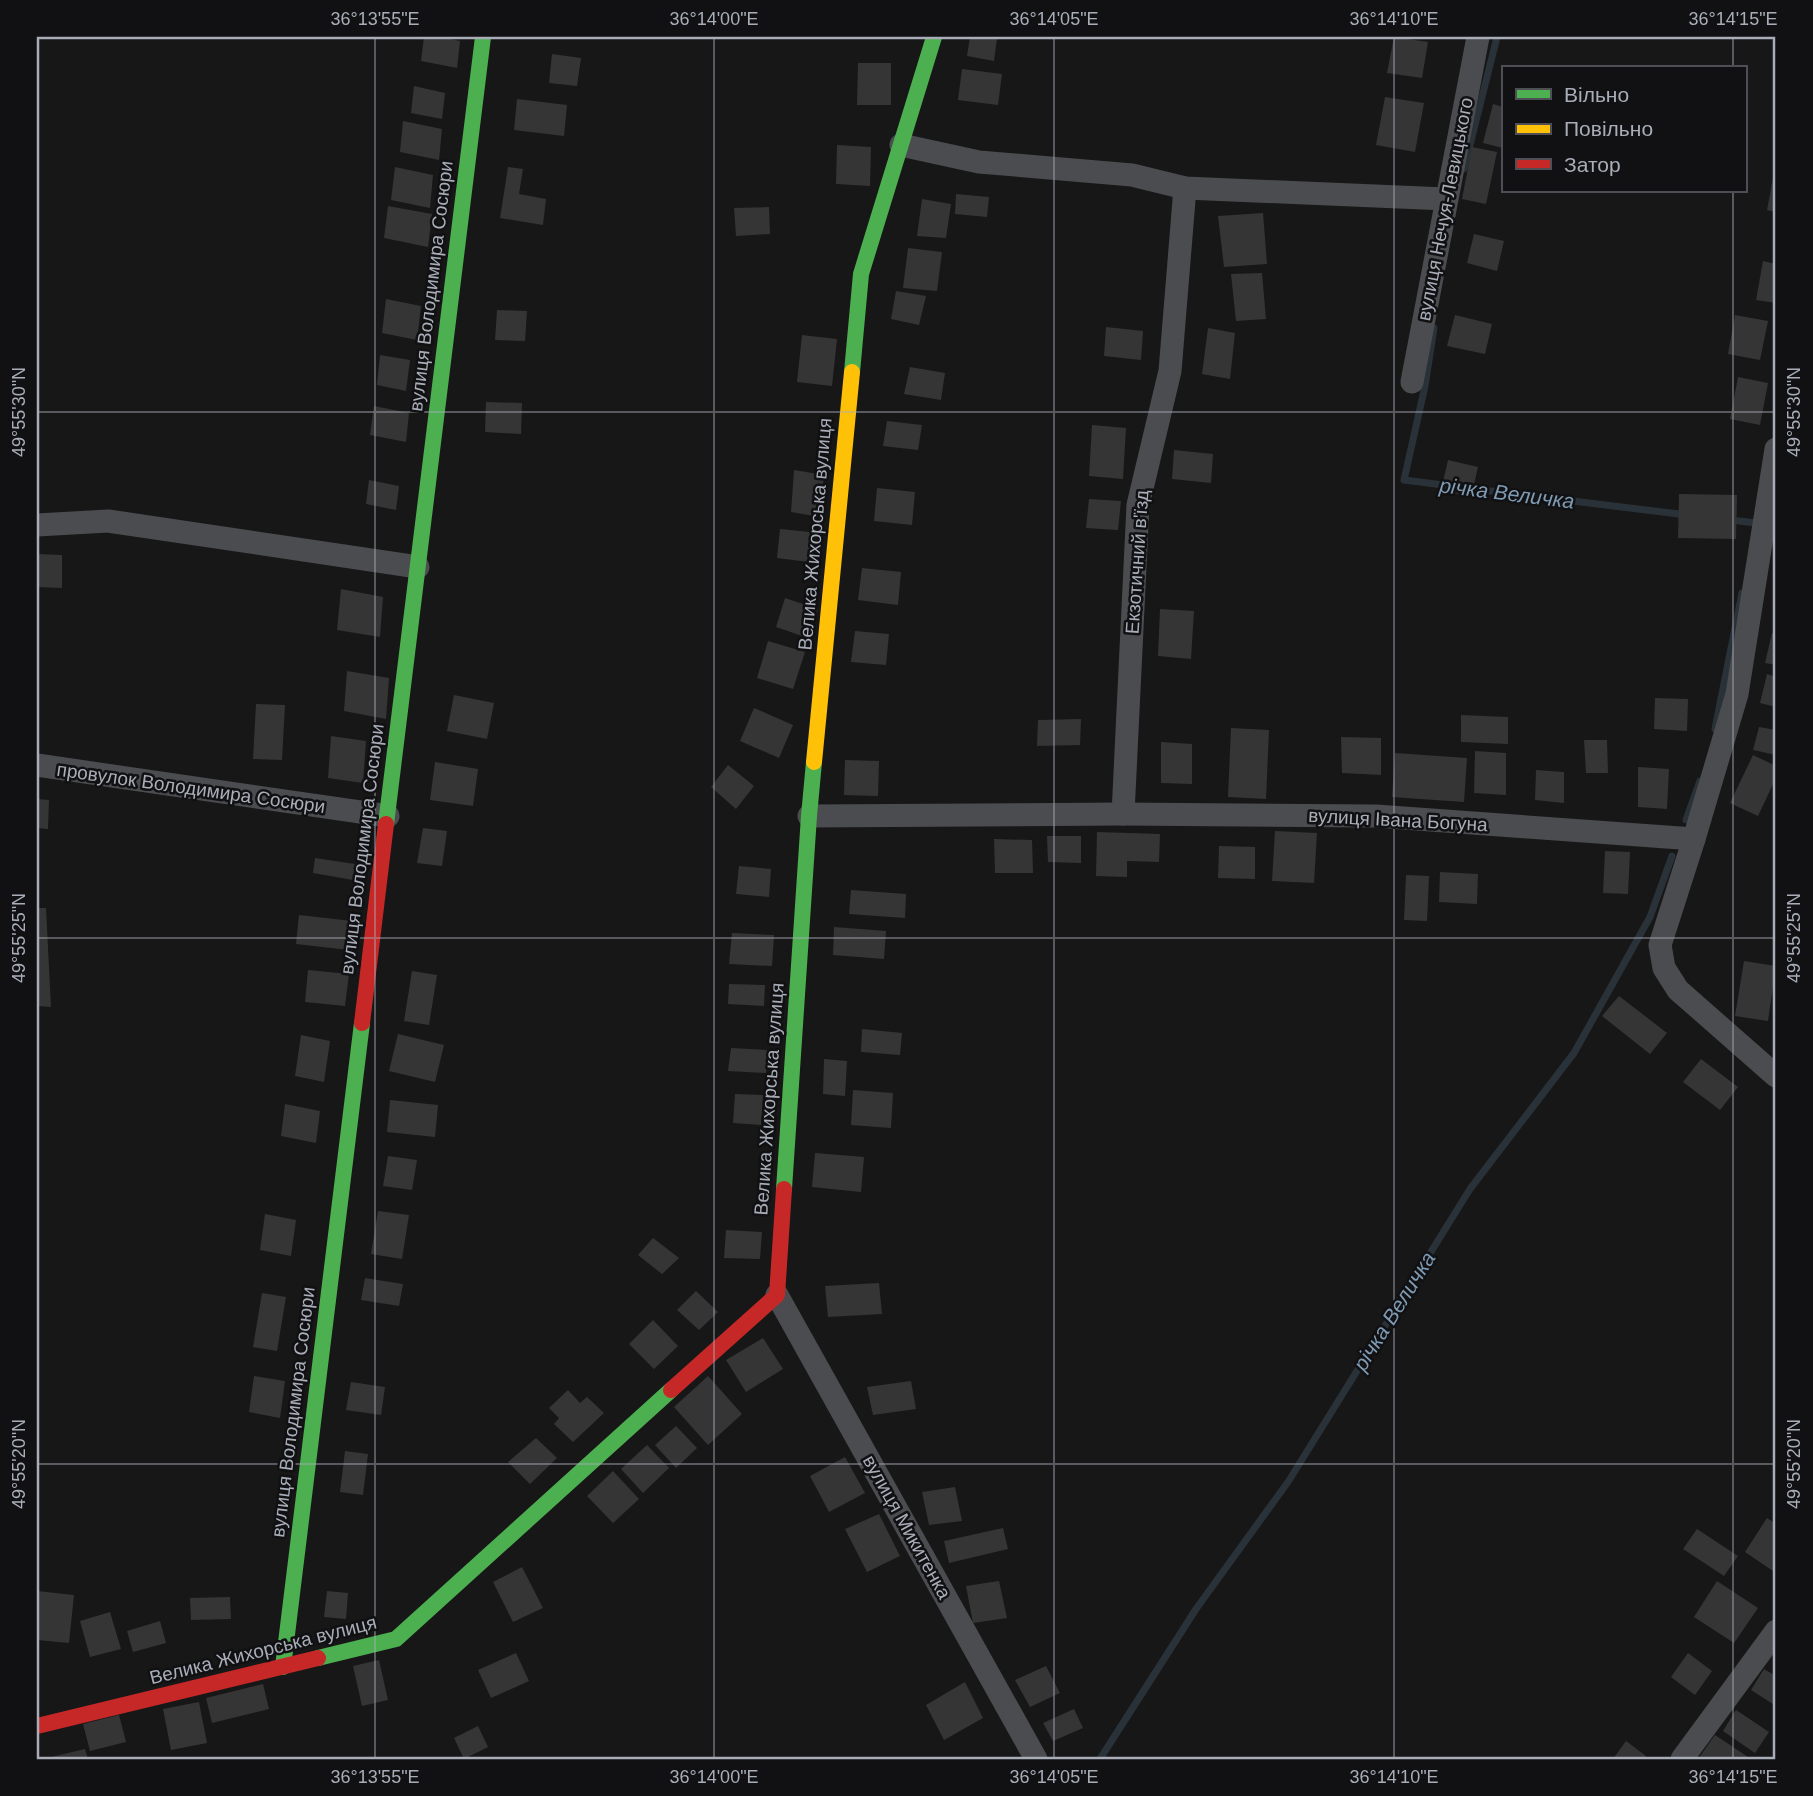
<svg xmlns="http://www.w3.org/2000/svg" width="1813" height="1796" font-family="Helvetica,sans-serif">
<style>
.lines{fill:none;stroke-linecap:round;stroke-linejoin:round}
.stream{stroke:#2a3239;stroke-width:7}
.building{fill:#353536}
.street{stroke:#4b4c50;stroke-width:23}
.fast{stroke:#4caf50;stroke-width:16}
.slow{stroke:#ffc107;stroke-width:16}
.jam{stroke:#c62828;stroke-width:16}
.ticks{fill:none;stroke:#a8adb8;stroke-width:2;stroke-opacity:0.45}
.labels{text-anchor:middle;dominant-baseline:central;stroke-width:5;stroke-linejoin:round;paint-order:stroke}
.street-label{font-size:19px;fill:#a8adb8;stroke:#111113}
.water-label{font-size:21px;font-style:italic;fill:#7f9bb3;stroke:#111113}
.neatline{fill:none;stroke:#a8adb8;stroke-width:2.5}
.ticks-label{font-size:18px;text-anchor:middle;fill:#a8adb8}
</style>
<rect width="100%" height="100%" fill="#171717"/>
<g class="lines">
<g class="stream">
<polyline points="1464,169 1497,37"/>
<polyline points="1434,328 1425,386 1404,480 1451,486"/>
<polyline points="1466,488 1687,515"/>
<polyline points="1730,520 1756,523 1756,527"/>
<polyline points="1715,729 1742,593"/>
<polyline points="1686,820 1700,781"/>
<polyline points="1100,1759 1196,1609 1288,1482 1470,1189 1574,1053 1650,917 1672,856"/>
</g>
</g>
<g class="building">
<polygon points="424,37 441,37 460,41 457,68 421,61"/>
<polygon points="970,37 997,38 994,61 967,56"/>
<polygon points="1394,37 1428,42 1422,78 1387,73"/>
<polygon points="552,54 581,58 577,86 549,83"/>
<polygon points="858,63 891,63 891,105 857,105"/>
<polygon points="962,69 1002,74 998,105 958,100"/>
<polygon points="414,86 445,93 442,119 411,113"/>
<polygon points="1385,97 1424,103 1415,152 1376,145"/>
<polygon points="517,99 567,105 564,136 514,130"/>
<polygon points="1493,104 1503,107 1503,148 1483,143"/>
<polygon points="403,121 442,129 439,160 400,152"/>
<polygon points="837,145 871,147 870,186 836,184"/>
<polygon points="1472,147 1497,152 1486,204 1462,199"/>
<polygon points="395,167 433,175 430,208 391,200"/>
<polygon points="508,167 523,169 519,194 546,199 543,225 500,218"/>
<polygon points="1775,167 1776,167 1776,212 1767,210"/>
<polygon points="956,194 989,197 987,217 955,214"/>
<polygon points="922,199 951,204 946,238 917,236"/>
<polygon points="388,206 432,214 428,247 384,238"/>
<polygon points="769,207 770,234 736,236 734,208"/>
<polygon points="1263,213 1267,264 1224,267 1218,216"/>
<polygon points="1474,234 1504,241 1497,271 1467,263"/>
<polygon points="908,248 942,252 937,291 903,288"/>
<polygon points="1763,261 1776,264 1776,303 1756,300"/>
<polygon points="1262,273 1266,319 1236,321 1231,274"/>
<polygon points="896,291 926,296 919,325 891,319"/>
<polygon points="386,299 421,306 417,340 382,333"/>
<polygon points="497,310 527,311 525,341 495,340"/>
<polygon points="1455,315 1492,324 1485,354 1447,346"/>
<polygon points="1735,315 1768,321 1760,360 1728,354"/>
<polygon points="1106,327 1143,331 1141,360 1104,356"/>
<polygon points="1208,328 1235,333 1230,379 1202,374"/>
<polygon points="802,335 837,339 832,386 797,382"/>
<polygon points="380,355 410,360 406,391 377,385"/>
<polygon points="910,367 945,373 941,400 904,394"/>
<polygon points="1738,377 1768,383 1760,425 1730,419"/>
<polygon points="486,402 522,403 521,434 485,432"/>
<polygon points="374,406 409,413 406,442 370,435"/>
<polygon points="887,421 922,425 918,450 883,446"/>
<polygon points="1092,425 1126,428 1123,479 1089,476"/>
<polygon points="1174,450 1213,454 1211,483 1172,479"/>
<polygon points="1448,460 1478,467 1471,497 1441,490"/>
<polygon points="794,470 824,475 820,517 791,512"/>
<polygon points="369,480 399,486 396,510 366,504"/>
<polygon points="877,488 915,492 912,525 874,521"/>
<polygon points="1679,494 1737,495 1736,539 1678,538"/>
<polygon points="1089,499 1121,501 1118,530 1086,528"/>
<polygon points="780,529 820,533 817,563 777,558"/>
<polygon points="37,554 62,555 62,588 37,587"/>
<polygon points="862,568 901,572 898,605 858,600"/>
<polygon points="341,589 383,597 380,637 337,630"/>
<polygon points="785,598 818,609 808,638 776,627"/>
<polygon points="1160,609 1194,611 1191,659 1158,656"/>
<polygon points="855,631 889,634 886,665 851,662"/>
<polygon points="1772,633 1776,633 1776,665 1765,663"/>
<polygon points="768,641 805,652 793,689 757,678"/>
<polygon points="347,671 389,678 386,719 344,711"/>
<polygon points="1767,674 1776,677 1776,707 1760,703"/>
<polygon points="454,695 494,703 487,739 447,731"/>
<polygon points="1655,698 1688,699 1687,731 1654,729"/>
<polygon points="256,704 285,705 282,760 253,759"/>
<polygon points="754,708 793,725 779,758 740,741"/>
<polygon points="1461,715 1508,717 1508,744 1461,742"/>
<polygon points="1081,719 1080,745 1037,746 1038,720"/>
<polygon points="1759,727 1776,730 1776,755 1753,750"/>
<polygon points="1231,728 1269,730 1266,799 1228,797"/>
<polygon points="331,736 366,741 363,783 328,778"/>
<polygon points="1341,737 1381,738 1381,775 1342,773"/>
<polygon points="1584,740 1607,740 1608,773 1586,773"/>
<polygon points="1161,742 1192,744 1192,784 1161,783"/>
<polygon points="1475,751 1506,753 1506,795 1474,793"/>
<polygon points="1395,753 1467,758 1464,802 1392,797"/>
<polygon points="1753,755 1776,766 1776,778 1758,816 1730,803"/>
<polygon points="845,760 879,761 878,796 844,795"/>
<polygon points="435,762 478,769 473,806 430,800"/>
<polygon points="728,765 754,786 736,809 711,787"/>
<polygon points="1638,767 1669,769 1667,809 1638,807"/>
<polygon points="1536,770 1564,772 1564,803 1535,800"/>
<polygon points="37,799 49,800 48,829 37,828"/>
<polygon points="423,828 447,831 442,866 417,863"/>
<polygon points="1275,831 1317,833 1314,883 1272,881"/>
<polygon points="1097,832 1160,834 1159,862 1127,861 1127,877 1096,876"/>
<polygon points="1047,836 1081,836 1081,863 1048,862"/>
<polygon points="994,839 1032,840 1033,873 995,873"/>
<polygon points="1219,846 1255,847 1255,879 1218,878"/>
<polygon points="1605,851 1630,852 1628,894 1603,893"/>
<polygon points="315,858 355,864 353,880 313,873"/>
<polygon points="739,866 771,869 769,897 736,894"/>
<polygon points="1440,872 1478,874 1477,904 1439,902"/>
<polygon points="1406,875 1429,876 1427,921 1404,920"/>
<polygon points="851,890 906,894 905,918 849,914"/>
<polygon points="37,908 46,908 51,1007 37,1006"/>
<polygon points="299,915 352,921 349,950 296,944"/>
<polygon points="834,927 886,931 884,959 833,955"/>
<polygon points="732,933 774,935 772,966 729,964"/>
<polygon points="1744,961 1776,966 1768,1021 1735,1016"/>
<polygon points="308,970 349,974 345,1006 305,1002"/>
<polygon points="412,971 437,975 429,1025 404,1021"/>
<polygon points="729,984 765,985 764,1006 728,1004"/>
<polygon points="1619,996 1667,1033 1650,1054 1602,1016"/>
<polygon points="862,1029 902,1033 900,1055 861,1052"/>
<polygon points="398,1034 444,1045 435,1082 389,1071"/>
<polygon points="301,1035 330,1041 324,1082 295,1076"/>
<polygon points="731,1048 767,1050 766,1073 728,1071"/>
<polygon points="824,1059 847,1061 845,1096 823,1094"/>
<polygon points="1701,1059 1738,1087 1720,1110 1683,1082"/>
<polygon points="853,1090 893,1093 891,1128 851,1125"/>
<polygon points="735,1094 763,1095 761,1125 733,1123"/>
<polygon points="390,1100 438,1105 435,1137 387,1132"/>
<polygon points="285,1104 320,1111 316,1143 281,1136"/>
<polygon points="815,1153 864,1157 861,1192 812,1187"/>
<polygon points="388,1156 417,1160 412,1190 383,1186"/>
<polygon points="378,1211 409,1215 402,1259 371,1254"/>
<polygon points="265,1214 296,1220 291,1256 260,1250"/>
<polygon points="726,1230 762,1232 760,1259 724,1258"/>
<polygon points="653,1238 679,1258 662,1274 638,1255"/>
<polygon points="365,1278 403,1284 399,1306 361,1300"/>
<polygon points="879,1283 882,1314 828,1317 825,1286"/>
<polygon points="696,1291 718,1312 699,1330 677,1310"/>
<polygon points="262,1293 286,1297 277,1351 253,1347"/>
<polygon points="653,1320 678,1346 654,1369 629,1344"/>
<polygon points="763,1338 783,1369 746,1392 726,1360"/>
<polygon points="254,1376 285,1381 280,1418 249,1412"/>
<polygon points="708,1376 742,1414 708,1445 674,1407"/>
<polygon points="911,1381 916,1409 873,1415 867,1387"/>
<polygon points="351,1382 385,1387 381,1415 346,1410"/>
<polygon points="568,1390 580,1403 587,1397 604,1413 573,1442 554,1424 559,1418 549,1408"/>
<polygon points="676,1426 697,1448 676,1468 655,1445"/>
<polygon points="536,1438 557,1458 530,1484 508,1462"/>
<polygon points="647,1445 669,1468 643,1493 621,1469"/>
<polygon points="345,1451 368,1454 363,1495 340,1492"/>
<polygon points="845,1457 865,1493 829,1512 810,1476"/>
<polygon points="613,1471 639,1499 613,1523 587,1496"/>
<polygon points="955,1487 962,1521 929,1525 922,1492"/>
<polygon points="879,1514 900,1556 867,1572 845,1529"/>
<polygon points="1767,1518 1776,1524 1776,1573 1745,1552"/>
<polygon points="1003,1528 1008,1549 949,1563 944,1541"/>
<polygon points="1697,1529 1738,1556 1724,1576 1683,1549"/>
<polygon points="522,1567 543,1608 513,1622 493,1582"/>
<polygon points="999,1581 1007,1618 973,1623 966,1586"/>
<polygon points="1717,1581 1758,1608 1734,1643 1694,1617"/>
<polygon points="37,1591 74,1595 69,1643 37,1640"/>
<polygon points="327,1591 348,1593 346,1619 324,1617"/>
<polygon points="230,1597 231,1619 191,1620 190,1598"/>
<polygon points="110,1612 121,1649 90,1657 80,1621"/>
<polygon points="160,1621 166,1643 133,1652 127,1631"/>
<polygon points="516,1653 529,1681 491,1698 478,1670"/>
<polygon points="1688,1653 1712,1671 1695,1695 1671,1677"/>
<polygon points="379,1660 388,1700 362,1706 353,1666"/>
<polygon points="1046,1666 1060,1693 1030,1707 1015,1680"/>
<polygon points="1764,1669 1776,1676 1776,1706 1751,1690"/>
<polygon points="965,1682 983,1718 944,1740 926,1705"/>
<polygon points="263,1684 269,1709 212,1723 206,1698"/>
<polygon points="199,1702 207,1743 171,1750 163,1709"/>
<polygon points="1074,1709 1083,1728 1053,1741 1043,1723"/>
<polygon points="1736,1710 1769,1732 1755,1753 1723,1731"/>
<polygon points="119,1715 126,1742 90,1751 83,1724"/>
<polygon points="478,1726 488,1747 464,1759 454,1738"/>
<polygon points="1715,1735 1751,1759 1698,1759"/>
<polygon points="1626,1741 1646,1756 1644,1759 1613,1759"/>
<polygon points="85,1749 88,1759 52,1759 51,1757"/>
</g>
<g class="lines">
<g class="street">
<polyline points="901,145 979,162 1132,175 1185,188 1446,199"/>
<polyline points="1412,382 1478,37"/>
<polyline points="1776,449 1737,694 1694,839 1660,945 1664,968 1678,990 1776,1076"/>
<polyline points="37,525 108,521 418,567"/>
<polyline points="37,765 388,816"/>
<polyline points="1123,814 1138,505 1170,371 1185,188"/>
<polyline points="809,816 1123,814 1376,816 1694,839"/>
<polyline points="777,1295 1036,1759"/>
<polyline points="1682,1759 1776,1631"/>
</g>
<g class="fast">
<polyline points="852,372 861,274 934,37"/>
<polyline points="386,824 483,37"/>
<polyline points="784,1189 809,816 814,762"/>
<polyline points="318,1658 396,1639 671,1390"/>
<polyline points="283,1667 362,1023"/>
</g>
<polyline class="slow" points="814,762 852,372"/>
<g class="jam">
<polyline points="362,1023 386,824"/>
<polyline points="671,1390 777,1295 784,1189"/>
<polyline points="37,1726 318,1658"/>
</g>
</g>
<path class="ticks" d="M375 37V1759M714 37V1759M1054 37V1759M1394 37V1759M1733 37V68M1733 191V1759M37 412H1776M37 938H1776M37 1464H1776"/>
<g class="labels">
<g class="street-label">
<text transform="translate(1445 209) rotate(-79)">вулиця Нечуя-Левицького</text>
<text transform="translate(431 286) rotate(-83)">вулиця Володимира Сосюри</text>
<text transform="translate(815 534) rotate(-85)">Велика Жихорська вулиця</text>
<text transform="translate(1137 562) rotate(-86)">Екзотичний в'їзд</text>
<text transform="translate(191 788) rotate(8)">провулок Володимира Сосюри</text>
<text transform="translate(1398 820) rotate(3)">вулиця Івана Богуна</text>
<text transform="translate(362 849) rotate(-83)">вулиця Володимира Сосюри</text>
<text transform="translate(769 1099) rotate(-86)">Велика Жихорська вулиця</text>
<text transform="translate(293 1412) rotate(-83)">вулиця Володимира Сосюри</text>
<text transform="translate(907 1527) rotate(61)">вулиця Микитенка</text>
<text transform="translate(263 1650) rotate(-14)">Велика Жихорська вулиця</text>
</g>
<g class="water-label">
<text transform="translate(1507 493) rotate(7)">річка Величка</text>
<text transform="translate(1394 1311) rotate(-58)">річка Величка</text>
</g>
</g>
<rect width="1813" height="1796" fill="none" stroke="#111113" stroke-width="77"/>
<rect x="1502" y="66" width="245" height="126" fill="#111113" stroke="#4d4f55" stroke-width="2"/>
<rect x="1516" y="89" width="35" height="10" fill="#4caf50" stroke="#4d4f55" stroke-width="2"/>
<text x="1564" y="102" font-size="21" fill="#a8adb8">Вільно</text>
<rect x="1516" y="124" width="35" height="10" fill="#ffc107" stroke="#4d4f55" stroke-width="2"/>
<text x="1564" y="136" font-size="21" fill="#a8adb8">Повільно</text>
<rect x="1516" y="159" width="35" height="10" fill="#c62828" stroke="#4d4f55" stroke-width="2"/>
<text x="1564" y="172" font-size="21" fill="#a8adb8">Затор</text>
<rect x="38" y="38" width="1736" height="1720" class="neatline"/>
<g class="ticks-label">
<text x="375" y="25">36°13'55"E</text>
<text x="714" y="25">36°14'00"E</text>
<text x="1054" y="25">36°14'05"E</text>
<text x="1394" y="25">36°14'10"E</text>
<text x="1733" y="25">36°14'15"E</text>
<text transform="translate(19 412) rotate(-90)" y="6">49°55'30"N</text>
<text transform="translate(1794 412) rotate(-90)" y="6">49°55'30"N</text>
<text transform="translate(19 938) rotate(-90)" y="6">49°55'25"N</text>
<text transform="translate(1794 938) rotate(-90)" y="6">49°55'25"N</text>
<text transform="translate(19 1464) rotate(-90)" y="6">49°55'20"N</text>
<text transform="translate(1794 1464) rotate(-90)" y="6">49°55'20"N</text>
<text x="375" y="1783">36°13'55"E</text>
<text x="714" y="1783">36°14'00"E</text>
<text x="1054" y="1783">36°14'05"E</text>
<text x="1394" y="1783">36°14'10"E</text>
<text x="1733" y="1783">36°14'15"E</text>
</g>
</svg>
